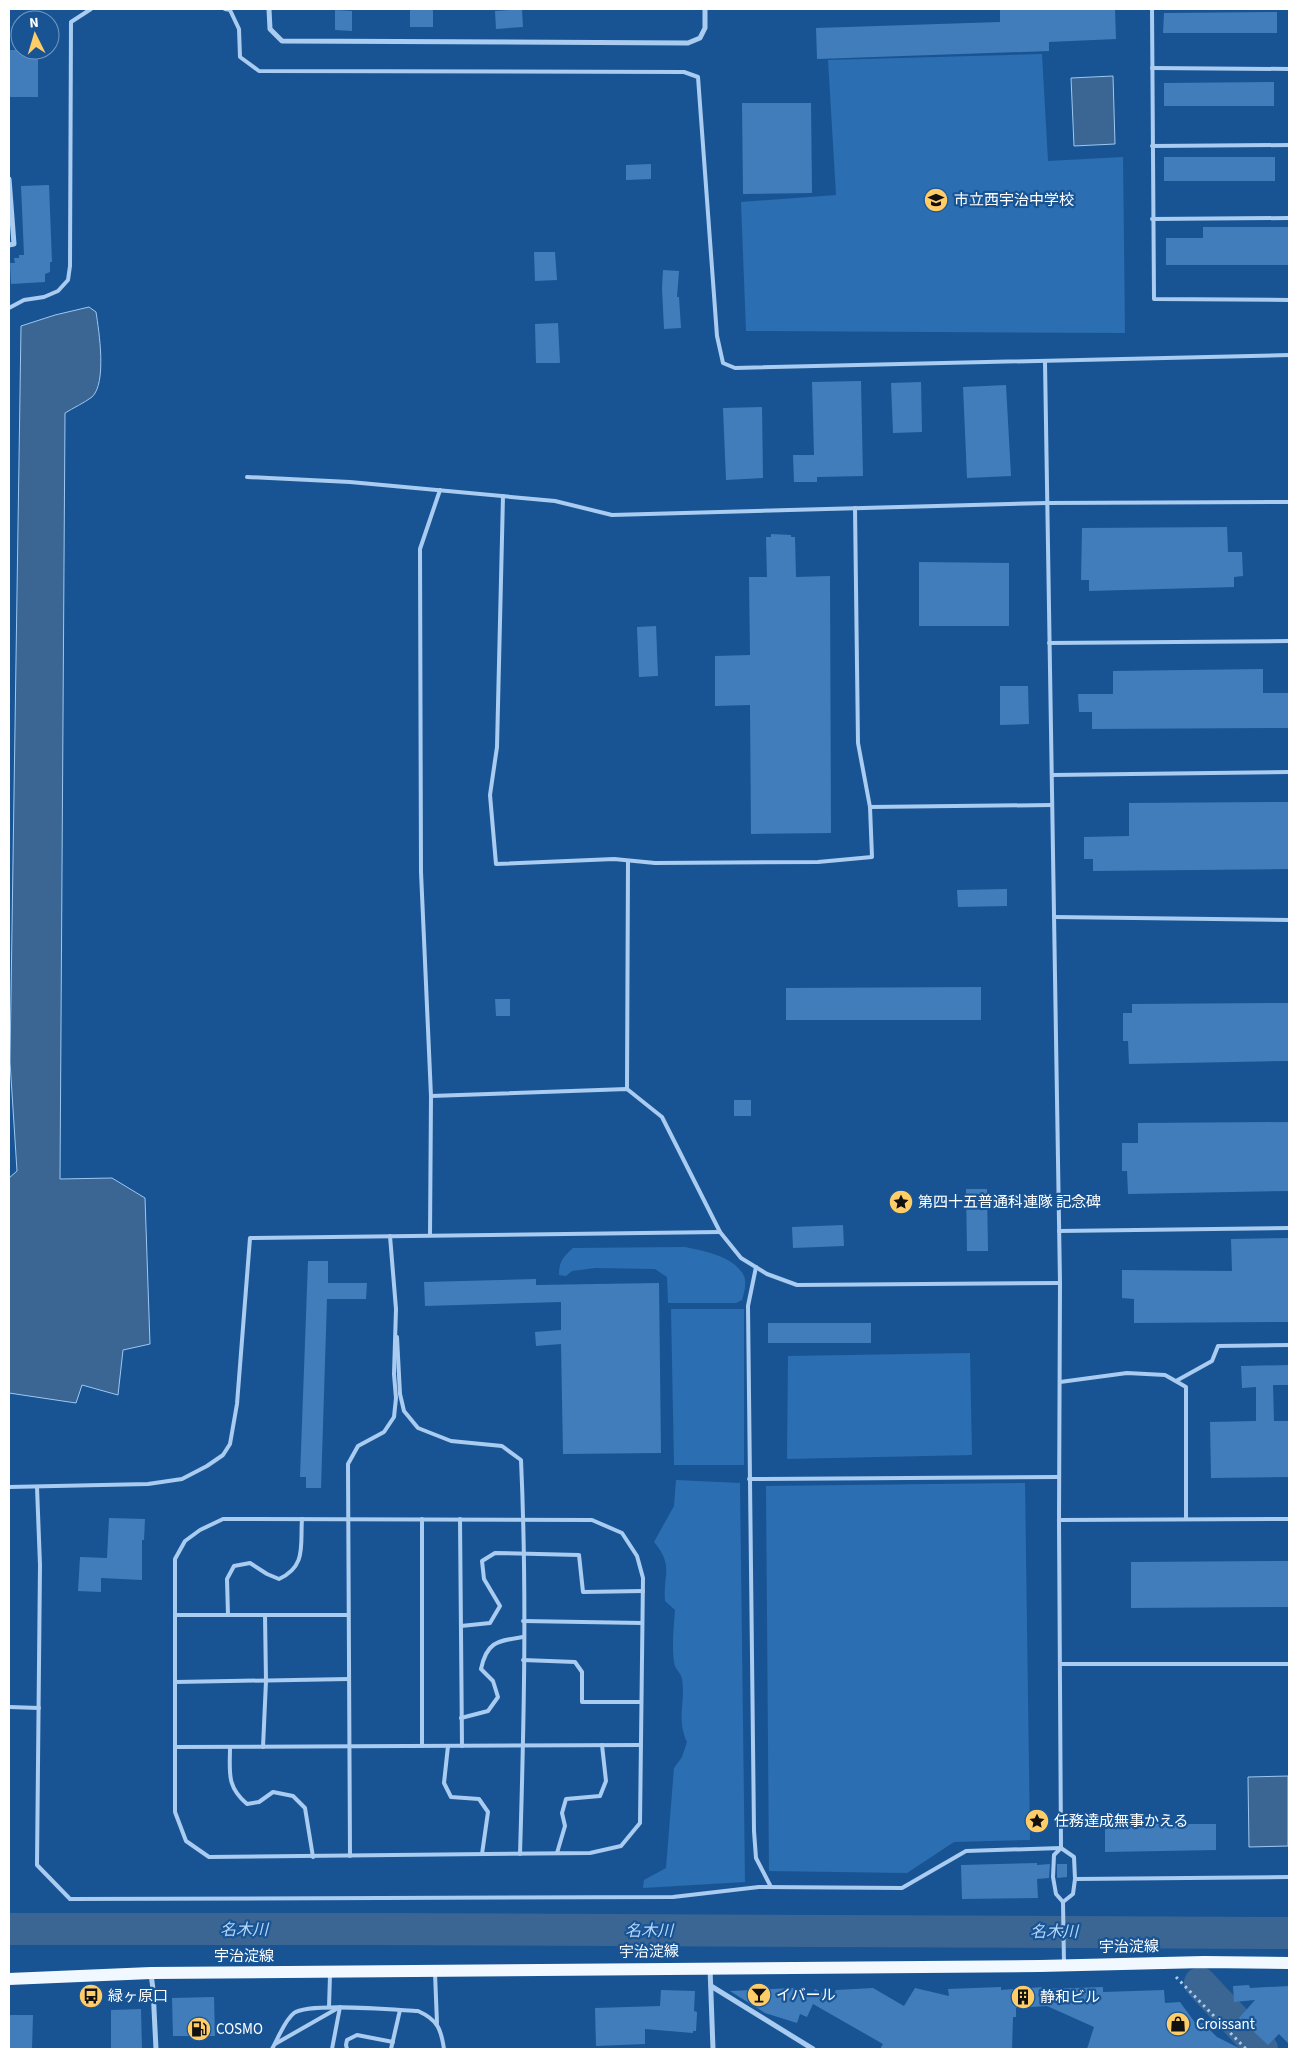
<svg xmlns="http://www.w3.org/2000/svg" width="1298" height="2058" font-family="'Source Sans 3','Noto Sans JP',sans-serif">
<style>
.green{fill:#2c6eb2}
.water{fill:#3b6694;stroke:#9cc8f2}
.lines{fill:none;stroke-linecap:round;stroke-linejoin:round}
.river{stroke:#3b6694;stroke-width:32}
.building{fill:#417dbb}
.path{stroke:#a9ccf0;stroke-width:3;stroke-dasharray:2.5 4;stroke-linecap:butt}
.lane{stroke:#a9ccf0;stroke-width:4}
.street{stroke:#a9ccf0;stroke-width:5}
.primary{stroke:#f2f8ff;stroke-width:12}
.labels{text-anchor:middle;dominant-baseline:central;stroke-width:4.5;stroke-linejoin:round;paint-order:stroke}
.poi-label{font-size:15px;fill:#fff;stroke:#185494;text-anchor:start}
.street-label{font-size:15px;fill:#fff;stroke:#185494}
.water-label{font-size:16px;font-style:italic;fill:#b6d6f7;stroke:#185494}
</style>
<rect width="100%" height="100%" fill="#185494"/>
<g class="green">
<polygon points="1042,54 1048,161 1123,157 1125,333 746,331 741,202 836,195 828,60"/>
<path d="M685 1247C704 1251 734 1256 744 1276 747 1283 744 1293 742 1300L736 1303H668L667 1277 655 1269 595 1268 572 1271 566 1276 559 1275C559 1262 563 1257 573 1248Z"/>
<polygon points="671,1309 744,1309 744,1465 674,1465"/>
<polygon points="970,1353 972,1455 787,1459 788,1356"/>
<path d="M676 1480 740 1483 745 1882 643 1888 644 1880 666 1868 674 1768 682 1757 687 1742C676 1718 686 1702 682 1679 681 1673 677 1671 675 1666 671 1653 674 1624 675 1610L665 1601C663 1573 674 1566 654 1542L674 1506Z"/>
<polygon points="1025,1483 1030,1840 954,1842 907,1873 769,1871 766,1486"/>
</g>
<g class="water">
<polygon points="1113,76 1115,144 1074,146 1071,78"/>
<path d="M89 307 96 312C99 331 107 383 92 397 84 403 73 408 65 413L60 1179 112 1178 145 1198 150 1344 123 1350 118 1395 82 1385 76 1403 9 1393V1178L17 1171 10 1062 21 326 55 315Z"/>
<polygon points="1288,1776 1288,1846 1249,1847 1248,1777"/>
</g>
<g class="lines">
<g class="river">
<polyline points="9,1929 371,1929 1289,1933"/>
<polyline points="1200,1983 1262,2049"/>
</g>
</g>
<g class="building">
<rect x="410" y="9" width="23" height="18"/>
<polygon points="522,9 523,27 496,29 495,11"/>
<polygon points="1000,9 1115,9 1116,39 1049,42 1049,51 817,59 816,28 1000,22"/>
<polygon points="335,10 352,11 352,31 335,30"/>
<polygon points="1277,12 1277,33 1163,33 1164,13"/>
<rect x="9" y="50" width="29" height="47"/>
<polygon points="1274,82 1274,106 1164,106 1164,83"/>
<polygon points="742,103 811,103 812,193 743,194"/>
<rect x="1164" y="157" width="111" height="24"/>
<polygon points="651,164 651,179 626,180 626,165"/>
<polygon points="49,185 52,262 50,262 50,272 45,274 45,282 11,284 10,263 15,263 14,258 19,258 19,255 24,255 21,186"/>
<polygon points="1203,227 1289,227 1289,265 1166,265 1166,238 1203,238"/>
<polygon points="534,252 555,252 557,280 535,281"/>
<polygon points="663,270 679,271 677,297 679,297 681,328 664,329 662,288"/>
<polygon points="558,323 560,363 536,363 535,324"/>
<polygon points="861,381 863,476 817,477 817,482 794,482 793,455 814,455 812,382"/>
<polygon points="921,382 922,432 893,433 891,383"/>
<polygon points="1006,385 1011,476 967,478 963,387"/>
<polygon points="762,407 763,478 726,480 723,408"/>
<polygon points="1227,527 1228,552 1242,552 1243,576 1234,577 1234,587 1089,591 1089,580 1081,580 1082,528"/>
<polygon points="771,534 791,535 791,537 795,537 796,577 830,576 831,833 751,834 750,705 715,706 715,656 750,655 749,577 767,577 766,537 771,537"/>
<polygon points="919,562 1009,563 1009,626 919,626"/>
<polygon points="656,626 658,676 639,677 637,627"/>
<polygon points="1263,669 1263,693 1289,693 1289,728 1092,729 1092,712 1079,712 1078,694 1113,694 1113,671"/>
<polygon points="1000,686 1028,686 1029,724 1000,725"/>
<polygon points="1288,802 1289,869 1093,871 1093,859 1084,859 1084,837 1129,836 1129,803"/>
<polygon points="1007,889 1007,906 958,907 957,890"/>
<polygon points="981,987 981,1020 786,1020 786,988"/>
<polygon points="495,999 510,999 510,1016 496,1016"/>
<polygon points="1289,1003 1289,1061 1129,1064 1128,1041 1123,1041 1123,1013 1132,1013 1132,1004"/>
<rect x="734" y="1100" width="17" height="16"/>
<polygon points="1289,1122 1289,1191 1128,1194 1127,1171 1122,1171 1122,1143 1138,1143 1138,1123"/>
<polygon points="966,1189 987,1189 988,1251 967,1251"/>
<polygon points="843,1225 844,1246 793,1248 792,1227"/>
<polygon points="1289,1238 1289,1322 1134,1323 1134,1299 1122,1298 1122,1270 1232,1271 1231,1239"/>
<polygon points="308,1261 328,1261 328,1283 367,1283 366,1299 327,1299 321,1488 306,1488 306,1477 300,1477"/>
<polygon points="536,1279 536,1285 659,1283 661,1453 563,1454 561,1344 536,1346 535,1332 561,1330 561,1302 425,1306 424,1282"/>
<rect x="768" y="1323" width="103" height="20"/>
<polygon points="1289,1365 1289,1385 1273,1385 1274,1421 1289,1421 1289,1477 1211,1478 1210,1422 1256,1421 1256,1387 1242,1388 1241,1366"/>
<polygon points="109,1518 145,1519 144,1540 142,1540 142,1580 101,1578 101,1592 78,1591 80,1557 107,1558"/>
<polygon points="1289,1561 1289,1607 1131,1608 1131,1562"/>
<polygon points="1105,1817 1134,1817 1134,1824 1216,1824 1216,1850 1105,1852"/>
<polygon points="1037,1863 1037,1865 1050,1864 1049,1878 1037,1879 1038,1898 962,1899 961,1865"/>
<polygon points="1057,1864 1067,1864 1067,1877 1057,1878"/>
<polygon points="1249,1985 1250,1988 1289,1986 1289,2044 1279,2034 1268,2045 1239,2018 1255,2000 1234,2002 1233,1986"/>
<polygon points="1001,1987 1001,1990 1044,1987 1043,1989 1103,1987 1103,1992 1164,1990 1165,2003 1180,2002 1196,2024 1203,2023 1217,2037 1241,2049 1087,2049 1094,2027 1047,2006 1016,2008 1016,2017 1013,2017 1012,2049 880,2049 883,2044 813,2004 807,2017 800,2014 797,2023 765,2013 730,1991 793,1988 812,1995 815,1989 832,1998 836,1990 873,1988 904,2006 915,1988 949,1996 948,1989"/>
<polygon points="661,1990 695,1991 694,2011 697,2012 697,2014 696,2031 693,2031 693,2033 645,2029 645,2044 596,2046 595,2008 660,2006"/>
<polygon points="214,1997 215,2036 173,2036 172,1998"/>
<polygon points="141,2009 142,2049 111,2049 111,2010"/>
<polygon points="9,2015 33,2015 32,2049 9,2049"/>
</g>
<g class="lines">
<polyline class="path" points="1176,1977 1246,2049"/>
<g class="lane">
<polyline points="225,9 230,10 239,29 240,57 259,71 684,72 698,77 717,336 723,363 735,368 1289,355"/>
<polyline points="1152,9 1154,299 1289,300"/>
<polyline points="1152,68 1289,69"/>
<polyline points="1152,146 1289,145"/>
<polyline points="1152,219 1289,218"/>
<polyline points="9,308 24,300 44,297 58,291 68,280 70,266 71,22 91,9"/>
<polyline points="1045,362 1060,1283 1059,1520 1061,1848 1054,1855 1053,1877 1056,1894 1063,1902 1064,1964"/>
<polyline points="247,477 350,482 555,501 612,515 1047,503 1289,502"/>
<polyline points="503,496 497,747 490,795 496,864 614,859 655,863 818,862 872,857 870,807 858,743 855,508"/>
<polyline points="1049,643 1289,641"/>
<polyline points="1052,775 1289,772"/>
<polyline points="870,807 1052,805"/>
<polyline points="1054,917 1289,920"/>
<polyline points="627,1089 628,861"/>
<polyline points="431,1096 627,1089 662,1117 720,1232 741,1258 767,1274 797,1285 1060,1283"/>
<polyline points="1059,1231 1289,1228"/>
<polyline points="430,1235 431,1096 421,872 420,549 440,490"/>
<polyline points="756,1267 748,1306 754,1831 756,1858 771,1887"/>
<path d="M397 1337 400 1394 404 1411 418 1428 451 1441 502 1446 521 1460C527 1591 524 1723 520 1854"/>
<polyline points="1176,1381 1212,1361 1218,1346 1289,1345"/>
<polyline points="1060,1382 1127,1373 1165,1375 1186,1387 1186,1519"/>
<polyline points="749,1479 1059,1477"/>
<polyline points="9,1487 148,1484 182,1479 207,1466 223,1455 230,1444 237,1404 250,1238 720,1232"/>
<polyline points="37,1487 40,1565 37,1865 70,1899 673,1897 759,1887 902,1888 966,1851 1061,1848 1074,1857 1075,1879 1073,1894 1063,1902"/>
<polygon points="223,1519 592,1520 622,1533 637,1556 643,1578 640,1823 621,1846 590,1853 209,1857 186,1841 175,1812 175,1559 185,1541 200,1530"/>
<polyline points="422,1519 422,1746"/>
<polyline points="460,1519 462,1746"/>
<polyline points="1059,1520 1289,1519"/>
<polyline points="175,1615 348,1615"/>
<path d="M228 1615 227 1579 234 1566 250 1563 267 1574 279 1579C307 1566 300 1545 302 1519"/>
<polyline points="523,1621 642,1623"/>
<polyline points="461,1626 490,1623 500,1606 484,1579 482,1561 495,1553 579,1555 583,1592 643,1591"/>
<polyline points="523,1660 575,1662 582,1672 582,1702 641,1702"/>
<polyline points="1061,1664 1289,1664"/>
<polyline points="175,1682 349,1679"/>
<polyline points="9,1707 39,1708"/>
<path d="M461 1718 488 1711 498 1697 493 1681 481 1669C487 1641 498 1641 523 1637"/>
<polyline points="448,1746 444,1783 451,1797 479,1799 488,1812 482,1854"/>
<polyline points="175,1747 641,1745"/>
<path d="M230 1747C230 1772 226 1786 247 1804L259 1802 273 1792 293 1796 305 1808 313 1857"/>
<polyline points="263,1747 266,1681 265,1615"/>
<polyline points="557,1853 565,1826 562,1813 566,1799 600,1796 606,1781 602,1745"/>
<polyline points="350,1856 348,1464 358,1446 384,1432 394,1417 396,1398 394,1374 396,1309 390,1236"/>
<polyline points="1075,1879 1289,1877"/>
<polyline points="435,1973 437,2023"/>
<polyline points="329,2007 330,1975"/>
<polyline points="275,2044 338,2008"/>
<path d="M272 2049C279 2037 284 2021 294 2013 308 2002 397 2010 418 2011 438 2020 441 2029 444 2049"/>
<polyline points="332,2049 340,2007"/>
<polyline points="347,2049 346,2045 347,2040 357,2035 393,2042"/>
<polyline points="391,2049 400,2010"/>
</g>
<g class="street">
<polyline points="269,9 270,29 282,41 688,43 700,38 705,28 705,9"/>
<polyline points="9,179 14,244 9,245"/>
<polyline points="710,1968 713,2049"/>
<polyline points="151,1974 153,1989 156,2049"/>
<polyline points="711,1986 813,2049"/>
</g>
<polyline class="primary" points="9,1979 151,1973 1040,1966 1204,1962 1289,1963"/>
</g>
<defs>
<g id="school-disc" transform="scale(1.25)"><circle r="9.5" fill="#ffcd68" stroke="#185494"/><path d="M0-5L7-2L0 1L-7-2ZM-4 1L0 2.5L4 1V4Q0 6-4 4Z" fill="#111"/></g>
<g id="sight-disc" transform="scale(1.25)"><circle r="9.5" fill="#ffcd68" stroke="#185494"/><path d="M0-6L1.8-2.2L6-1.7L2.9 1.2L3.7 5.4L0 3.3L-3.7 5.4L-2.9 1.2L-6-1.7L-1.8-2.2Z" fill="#111"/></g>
<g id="bar-disc" transform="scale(1.25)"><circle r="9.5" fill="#ffcd68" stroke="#185494"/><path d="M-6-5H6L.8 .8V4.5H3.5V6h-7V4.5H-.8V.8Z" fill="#111"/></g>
<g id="bus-disc" transform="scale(1.25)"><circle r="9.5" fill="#ffcd68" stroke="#185494"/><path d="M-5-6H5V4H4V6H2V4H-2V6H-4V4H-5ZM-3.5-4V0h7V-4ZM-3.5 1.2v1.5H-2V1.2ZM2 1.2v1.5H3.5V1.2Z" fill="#111"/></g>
<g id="building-disc" transform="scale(1.25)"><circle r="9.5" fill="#ffcd68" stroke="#185494"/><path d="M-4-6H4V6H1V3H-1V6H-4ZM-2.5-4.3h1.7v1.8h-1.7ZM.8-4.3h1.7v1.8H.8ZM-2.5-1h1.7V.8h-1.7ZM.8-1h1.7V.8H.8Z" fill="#111"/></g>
<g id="shop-disc" transform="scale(1.25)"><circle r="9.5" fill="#ffcd68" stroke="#185494"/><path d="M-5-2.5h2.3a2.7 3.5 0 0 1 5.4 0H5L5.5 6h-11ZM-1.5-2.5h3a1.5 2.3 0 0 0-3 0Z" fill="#111"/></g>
<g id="fuel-disc" transform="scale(1.25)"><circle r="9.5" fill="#ffcd68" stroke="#185494"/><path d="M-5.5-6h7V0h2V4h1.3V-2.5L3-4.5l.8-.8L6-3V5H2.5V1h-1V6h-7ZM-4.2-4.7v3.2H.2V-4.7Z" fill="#111"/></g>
</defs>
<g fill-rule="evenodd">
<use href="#school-disc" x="936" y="200"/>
<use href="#sight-disc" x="901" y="1202"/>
<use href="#sight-disc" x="1037" y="1821"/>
<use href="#bar-disc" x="759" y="1995"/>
<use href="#bus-disc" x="91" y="1996"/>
<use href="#building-disc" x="1023" y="1997"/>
<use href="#shop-disc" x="1178" y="2024"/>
<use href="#fuel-disc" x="199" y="2029"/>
</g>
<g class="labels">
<g class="poi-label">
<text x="954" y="200">市立西宇治中学校</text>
<text x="918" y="1202">第四十五普通科連隊 記念碑</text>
<text x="1054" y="1821">任務達成無事かえる</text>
<text x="776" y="1995">イバール</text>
<text x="108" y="1996">緑ヶ原口</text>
<text x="1040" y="1997">静和ビル</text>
<text x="1196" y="2024">Croissant</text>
<text x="216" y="2029">COSMO</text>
</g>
<g class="street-label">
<text transform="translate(1129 1947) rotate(-1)">宇治淀線</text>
<text transform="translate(649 1952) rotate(-1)">宇治淀線</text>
<text x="244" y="1956">宇治淀線</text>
</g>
<g class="water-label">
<text x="244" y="1930">名木川</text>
<text x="649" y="1931">名木川</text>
<text x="1054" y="1932">名木川</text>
</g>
</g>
<rect width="1298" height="2058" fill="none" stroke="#ffffff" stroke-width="20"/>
<g transform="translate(35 35) rotate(355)"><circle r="24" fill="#185494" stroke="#7498bf"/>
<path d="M0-4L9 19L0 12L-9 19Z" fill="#ffcd68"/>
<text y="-8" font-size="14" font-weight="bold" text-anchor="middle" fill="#ffffff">N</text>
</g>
</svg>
